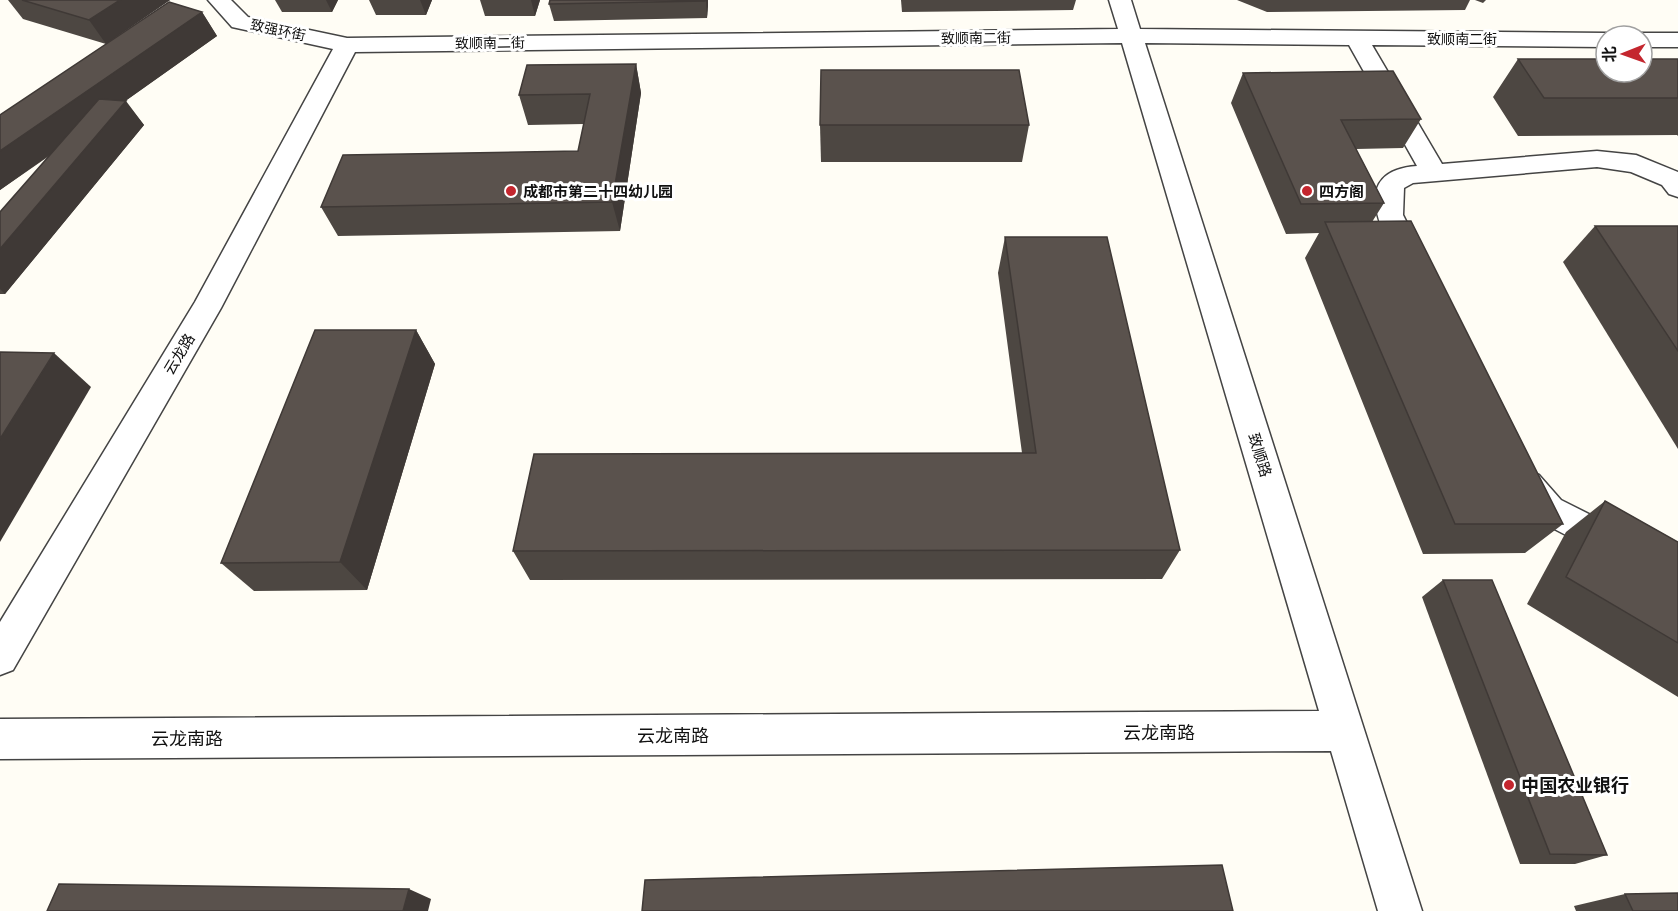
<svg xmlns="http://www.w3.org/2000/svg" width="1678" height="911" font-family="Lora,'Noto Sans SC',serif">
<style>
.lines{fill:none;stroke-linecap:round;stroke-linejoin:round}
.minor-casing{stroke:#444;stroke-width:3}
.minor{fill:#fff;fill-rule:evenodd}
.wall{fill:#4d4742}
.shaded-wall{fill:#3f3936}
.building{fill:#5a524d;stroke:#3f3936;stroke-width:1.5}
.poi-dot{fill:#c4262e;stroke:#fff;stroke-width:2}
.labels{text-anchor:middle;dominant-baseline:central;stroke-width:6;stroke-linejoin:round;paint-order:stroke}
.far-street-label{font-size:14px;fill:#111;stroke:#fff}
.poi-label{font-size:15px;font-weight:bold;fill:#111;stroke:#fff;text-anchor:start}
.street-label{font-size:15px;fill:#111;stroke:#fff}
.near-street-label{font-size:18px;fill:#111;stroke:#fff}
.near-poi-label{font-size:18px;font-weight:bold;fill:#111;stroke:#fff;text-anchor:start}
</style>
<rect width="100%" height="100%" fill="#fffdf5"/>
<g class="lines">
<g class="minor-casing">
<g id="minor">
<path d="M208 0H231L248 17 347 38 1118 29 1109 0H1131L1140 29 1606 33 1614 35 1606 36V47L1372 45 1442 164 1597 151 1636 155 1678 172V197L1669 194 1662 185 1631 172 1597 167 1413 183 1404 188 1403 215 1426 261 1422 268 1412 271 1402 268C1381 232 1348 171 1417 166L1349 45 1145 43 1422 911H1378L1331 751 0 759V719L1319 711 1122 43 355 52 221 308 13 670 0 675V622L195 302 333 49 232 27Z"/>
<polygon points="1642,33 1678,33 1678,47 1642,47 1642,36 1633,36"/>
<polygon points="1527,471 1539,475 1561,500 1678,559 1678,593 1537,520 1515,495 1510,485 1515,475"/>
</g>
</g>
<use href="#minor" class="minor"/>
</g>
<g class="wall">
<polygon points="8,0 170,0 106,44 23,19"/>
<polygon points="275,0 338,0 332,12 282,12"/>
<polygon points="369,0 432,0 426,15 376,15"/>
<polygon points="480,0 540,0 535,16 485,16"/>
<polygon points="550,0 708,0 708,5 707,18 554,21 549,4"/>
<polygon points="901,0 1076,0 1073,10 902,12"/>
<polygon points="1237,0 1470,0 1465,10 1267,12"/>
<polygon points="1475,0 1486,0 1483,3"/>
<polygon points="169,2 202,12 217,36 125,101 144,125 5,294 0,294 0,212 52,154 0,190 0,115"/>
<polygon points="1518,59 1678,59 1678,136 1677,135 1518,136 1493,97"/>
<polygon points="636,64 641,93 620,231 338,236 321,207 578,151 584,124 528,125 519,95"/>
<polygon points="1243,73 1421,119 1403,148 1356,149 1384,203 1372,222 1563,524 1525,553 1423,554 1305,258 1319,233 1286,234 1231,103"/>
<polygon points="820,125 1029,125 1022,162 821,162"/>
<polygon points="1595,226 1678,226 1678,449 1563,262"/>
<polygon points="1005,237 1180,550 1162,579 530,580 513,551 1022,453 998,273"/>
<polygon points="416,330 435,364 367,590 254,591 221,563"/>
<polygon points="1605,501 1678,542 1678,697 1527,604 1566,532"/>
<polygon points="1443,580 1607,855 1575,864 1520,864 1422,597"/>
<polygon points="1625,894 1678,911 1576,911 1574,906"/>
</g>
<g class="shaded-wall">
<polygon points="120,0 170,0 106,44 89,20"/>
<polygon points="326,0 338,0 332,12"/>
<polygon points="420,0 432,0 426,15"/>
<polygon points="531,0 540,0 535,16"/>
<polygon points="706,0 708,0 708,5 707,18"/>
<polygon points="202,12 217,36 0,190 0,151"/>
<polygon points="636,64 641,93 620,231 612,202"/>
<polygon points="126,101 144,125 5,294 0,289 0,249"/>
<polygon points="416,330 435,364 367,590 340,562"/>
<polygon points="54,353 91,387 0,542 0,439"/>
<polygon points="409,889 431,899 428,911 403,911"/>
</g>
<g class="building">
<polygon points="22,0 120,0 89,20"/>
<polygon points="550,0 706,0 705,1 549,4"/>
<polygon points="169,2 202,12 0,151 0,115"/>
<polygon points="1518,59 1606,59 1606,72 1642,72 1642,59 1678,59 1678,98 1544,98"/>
<polygon points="636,64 612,202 321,207 343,155 578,151 590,94 519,95 527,65"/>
<polygon points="821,70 1019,70 1029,125 820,125"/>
<polygon points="1393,71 1421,119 1341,120 1384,203 1301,204 1243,73"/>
<polygon points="99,99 126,101 0,249 0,212"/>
<polygon points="1411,221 1563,524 1455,524 1325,222"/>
<polygon points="1595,226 1678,226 1678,351"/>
<polygon points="1005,237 1107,237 1180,550 513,551 534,454 1036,453"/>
<polygon points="315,330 416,330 340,562 221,563"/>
<polygon points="0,352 54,353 0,439"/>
<polygon points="1605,501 1678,542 1678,643 1566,577"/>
<polygon points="1443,580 1492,580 1607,855 1550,854"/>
<polygon points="1222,865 1233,911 642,911 645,880"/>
<polygon points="59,884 409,889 403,911 47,911"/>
<polygon points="1678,893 1678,911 1633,911 1625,894"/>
</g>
<g class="poi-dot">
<circle cx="511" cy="191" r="6"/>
<circle cx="1307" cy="191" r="6"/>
<circle cx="1509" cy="785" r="6"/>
</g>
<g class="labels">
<g class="far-street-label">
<text transform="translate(278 30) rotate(12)">致强环街</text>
<text transform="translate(976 38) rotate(-1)">致顺南二街</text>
<text x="1462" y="39">致顺南二街</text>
<text transform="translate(490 43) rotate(-1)">致顺南二街</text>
</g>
<g class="poi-label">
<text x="523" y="191">成都市第二十四幼儿园</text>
<text x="1319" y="191">四方阁</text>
</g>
<g class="street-label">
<text transform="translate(179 354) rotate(-59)">云龙路</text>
<text transform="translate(1260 455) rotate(73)">致顺路</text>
</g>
<g class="near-street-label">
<text x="1159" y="732">云龙南路</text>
<text x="673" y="735">云龙南路</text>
<text x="187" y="738">云龙南路</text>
</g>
<g class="near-poi-label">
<text x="1521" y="785">中国农业银行</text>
</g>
</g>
<g transform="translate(1624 54) rotate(269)"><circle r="28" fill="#ffffff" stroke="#a0a0a0" stroke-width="1.5"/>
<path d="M0-4.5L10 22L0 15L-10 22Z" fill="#c4262e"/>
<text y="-9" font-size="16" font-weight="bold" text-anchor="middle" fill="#111111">北</text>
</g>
</svg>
